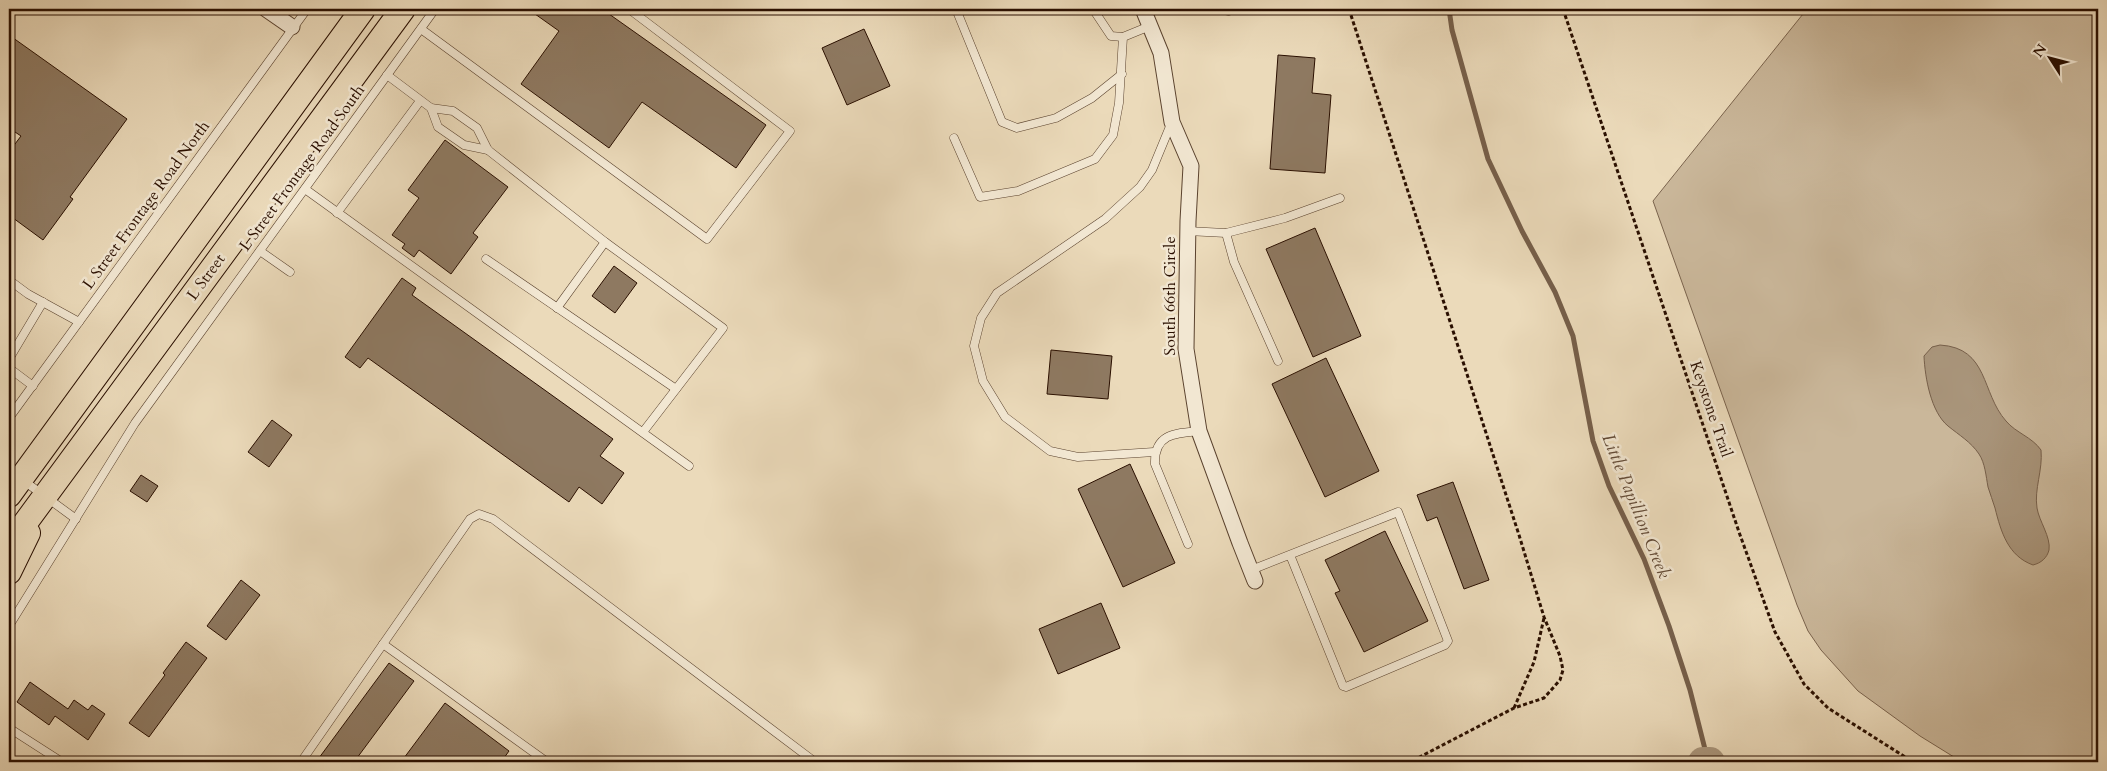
<svg xmlns="http://www.w3.org/2000/svg" width="2107" height="771" font-family="Cardo,serif">
<style>
.green{fill:#cab79a;stroke:#7a634d}
.water{fill:#a9957b;stroke:#765f4a}
.lines{fill:none;stroke-linecap:round;stroke-linejoin:round}
.stream{stroke:#765f4a;stroke-width:5}
.river{stroke:#a9957b;stroke-width:30}
.building{fill:#8e7961;stroke:#2a0f00}
.service-casing{stroke:#5a422e;stroke-width:9}
.minor-casing{stroke:#5a422e;stroke-width:17}
.primary-casing{stroke:#2a0f00;stroke-width:26}
.path{stroke:#2a0f00;stroke-width:3;stroke-dasharray:4 2.5;stroke-linecap:butt}
.service{stroke:#f2e7d2;stroke-width:8}
.minor{stroke:#f2e7d2;stroke-width:15}
.primary{stroke:#ebdaba;stroke-width:24}
.labels{text-anchor:middle;dominant-baseline:central;stroke-width:5;stroke-linejoin:round;paint-order:stroke}
.street-label{font-size:16px;fill:#2a0f00;stroke:#f2e7d2}
.water-label{font-size:18px;font-style:italic;fill:#634b37;stroke:#f2e7d2}
</style>
<rect width="100%" height="100%" fill="#ebdaba"/>
<filter id="stains"><feTurbulence type="fractalNoise" baseFrequency=".004" numOctaves="4"/><feColorMatrix values="0 0 0 0 .2 0 0 0 0 .09 0 0 0 0 .02 0 0 0 .5 -.17"/></filter>
<radialGradient id="worn" r=".72"><stop offset=".6" stop-color="#630" stop-opacity="0"/><stop offset="1" stop-color="#630" stop-opacity=".3"/></radialGradient>
<polygon class="green" points="1807,9 2098,9 2098,762 1962,762 1920,736 1858,691 1821,650 1808,631 1797,605 1653,201"/>
<path class="water" d="M1940 345C1989 348 1981 393 2006 421 2016 433 2032 437 2041 450 2043 470 2034 489 2037 508 2039 521 2051 537 2049 550 2047 558 2041 563 2033 565 2008 556 2001 532 1995 508 1993 501 1990 494 1988 487 1986 476 1985 463 1979 454 1971 442 1959 435 1948 426 1931 412 1925 378 1924 356L1932 347Z"/>
<g class="lines">
<polyline class="stream" points="1449,9 1452,30 1488,159 1522,231 1555,292 1573,336 1593,441 1609,486 1644,559 1669,626 1690,690 1708,761"/>
<polyline class="river" points="1703,762 1710,762"/>
</g>
<g class="building">
<polygon points="528,9 602,9 766,125 736,168 642,102 609,148 521,84 559,31"/>
<polygon points="864,29 890,86 847,105 822,48"/>
<polygon points="9,35 127,119 70,197 73,199 43,240 9,215 9,152 21,136 9,128"/>
<polygon points="1278,55 1315,58 1312,93 1331,95 1325,173 1270,169"/>
<polygon points="445,140 508,187 473,233 478,237 451,274 419,250 414,257 402,248 405,244 392,235 419,198 408,190"/>
<polygon points="1315,228 1361,336 1313,357 1266,249"/>
<polygon points="614,266 637,283 615,313 592,296"/>
<polygon points="402,278 416,288 412,295 613,439 600,456 624,473 602,504 579,487 569,502 368,358 360,368 345,357"/>
<polygon points="1051,350 1112,356 1108,399 1047,394"/>
<polygon points="1326,358 1379,471 1325,497 1272,384"/>
<polygon points="272,420 292,435 269,467 248,452"/>
<polygon points="1130,464 1175,563 1123,587 1078,489"/>
<polygon points="141,475 158,486 147,502 130,491"/>
<polygon points="1453,482 1489,580 1464,589 1437,517 1427,521 1417,495"/>
<polygon points="1385,531 1428,621 1364,652 1335,593 1340,591 1325,560"/>
<polygon points="241,580 260,595 226,640 207,626"/>
<polygon points="1101,603 1120,648 1058,674 1039,629"/>
<polygon points="186,642 207,658 149,737 129,723 165,675 163,673"/>
<polygon points="389,663 414,681 354,762 316,762"/>
<polygon points="30,682 68,709 74,700 88,710 92,705 105,714 88,740 55,716 49,725 17,702"/>
<polygon points="445,703 509,751 501,762 401,762"/>
</g>
<g class="lines">
<g class="service-casing">
<g id="service">
<polyline points="956,9 1002,122 1017,128 1056,118 1092,98 1122,74"/>
<polyline points="1093,9 1111,36 1123,37 1150,26"/>
<polyline points="1219,9 1229,11 1233,9"/>
<polyline points="421,29 707,239 790,131 629,9"/>
<polyline points="387,75 431,108 453,111 477,128 488,150 605,242 723,328 643,432"/>
<polyline points="431,108 438,127 464,145 488,150"/>
<polyline points="954,138 980,197 1018,191 1095,159 1113,135 1119,103 1123,37"/>
<polyline points="305,189 689,466"/>
<polyline points="337,213 420,101"/>
<polyline points="1187,231 1226,233 1285,218 1340,198"/>
<polyline points="1226,233 1234,262 1278,361"/>
<polyline points="260,251 290,272"/>
<polyline points="486,259 676,389"/>
<polyline points="9,280 28,294 79,322"/>
<polyline points="557,308 605,242"/>
<polyline points="9,359 43,302"/>
<polyline points="9,368 33,386"/>
<polyline points="9,418 307,9"/>
<polyline points="1154,452 1078,457 1050,451 1005,417 983,381 974,346 981,318 997,293 1105,219 1140,187 1152,170 1171,124"/>
<polyline points="9,470 76,519"/>
<path d="M1188 544 1155 464C1154 434 1175 433 1199 431"/>
<polyline points="1251,570 1398,512 1448,641 1445,645 1346,687 1343,686 1290,555"/>
<polyline points="9,626 135,423 435,9"/>
<polyline points="383,644 547,762"/>
<polyline points="9,728 62,762"/>
<polyline points="301,762 470,519 479,514 493,519 815,762"/>
</g>
</g>
<g class="minor-casing">
<g id="minor">
<polyline points="266,9 292,27"/>
<polyline points="1143,9 1161,53 1172,122 1191,166 1188,221 1186,349 1199,431 1240,543 1255,581"/>
</g>
</g>
<g class="primary-casing">
<g id="primary">
<polyline points="9,495 363,9"/>
<polyline points="9,545 403,9"/>
<polyline points="9,572 28,533"/>
</g>
</g>
<g class="path">
<polyline points="1349,9 1519,535 1544,617 1560,656 1563,670 1560,680 1544,698 1514,708 1410,762"/>
<polyline points="1563,9 1739,532 1775,632 1804,684 1828,708 1913,762"/>
<polyline points="1514,708 1534,662 1544,618"/>
</g>
<use href="#service" class="service"/>
<use href="#minor" class="minor"/>
<use href="#primary" class="primary"/>
</g>
<g class="labels">
<g class="street-label">
<text transform="translate(302 168) rotate(-54)">L Street Frontage Road South</text>
<text transform="translate(146 205) rotate(-54)">L Street Frontage Road North</text>
<text transform="translate(206 277) rotate(-54)">L Street</text>
<text transform="translate(1170 296) rotate(-90)">South 66th Circle</text>
<text transform="translate(1711 409) rotate(71)">Keystone Trail</text>
</g>
<g class="water-label">
<text transform="translate(1636 506) rotate(68)">Little Papillion Creek</text>
</g>
</g>
<rect width="2107" height="771" fill="none" stroke="#ebdaba" stroke-width="30"/>
<rect x="10" y="10" width="2087" height="751" fill="none" stroke="#2a0f00" stroke-width="2.5"/>
<rect x="15" y="15" width="2077" height="741" fill="none" stroke="#2a0f00"/>
<g transform="translate(2050 58) rotate(306)" stroke="#f2e7d2" stroke-width="4" paint-order="stroke">
<path d="M0-4L9 19L0 12L-9 19Z" fill="#2a0f00"/>
<text y="-8" font-size="14" font-weight="bold" text-anchor="middle" fill="#2a0f00">N</text>
</g>
<rect width="100%" height="100%" filter="url(#stains)"/>
<rect width="100%" height="100%" fill="url(#worn)"/>
</svg>
